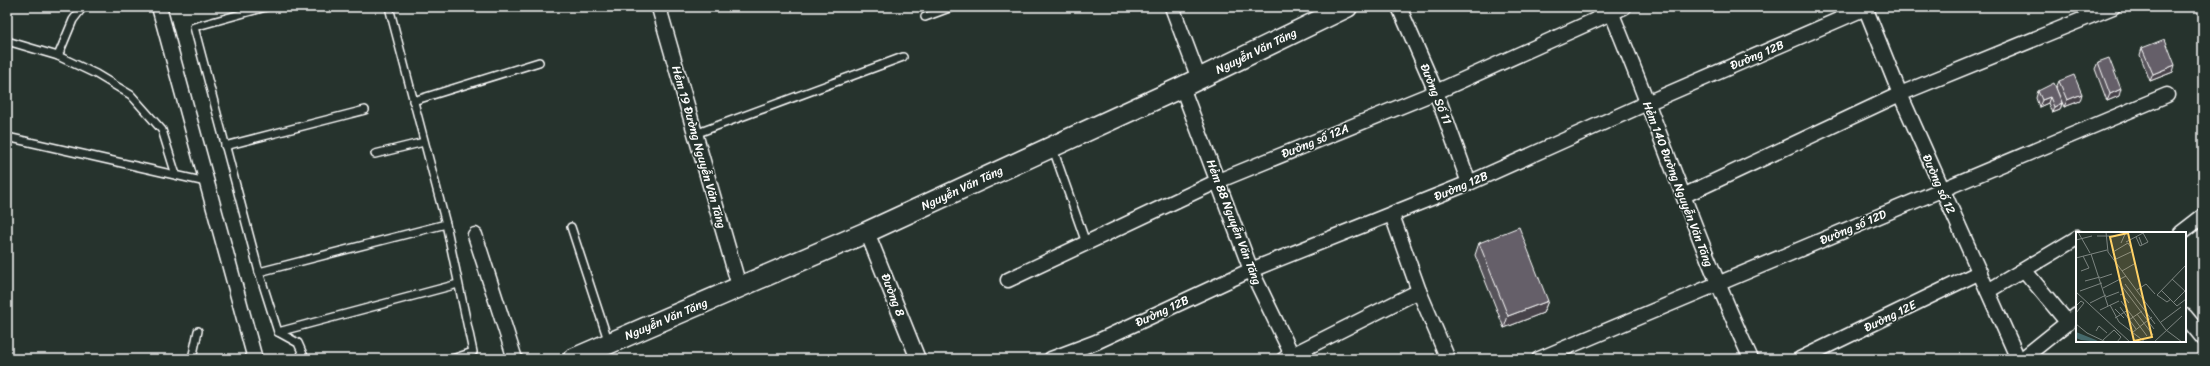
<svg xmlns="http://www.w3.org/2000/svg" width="2210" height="366" font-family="Sriracha,sans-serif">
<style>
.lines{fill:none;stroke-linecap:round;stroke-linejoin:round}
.lane-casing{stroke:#fff;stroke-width:10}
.street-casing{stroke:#fff;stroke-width:17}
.secondary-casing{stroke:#fff;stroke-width:23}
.lane{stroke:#26332d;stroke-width:7}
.street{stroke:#26332d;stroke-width:14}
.secondary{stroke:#26332d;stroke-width:20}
.wall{fill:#57525a;stroke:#fff}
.shaded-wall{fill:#47424a;stroke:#fff}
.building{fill:#655f69;stroke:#fff}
.labels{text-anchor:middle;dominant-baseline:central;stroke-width:3.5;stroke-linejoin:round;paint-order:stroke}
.street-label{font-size:12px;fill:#fff;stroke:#26332d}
.inset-road{fill:none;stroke:#7d8581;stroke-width:1}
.view{fill:#ffd166;fill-opacity:0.15;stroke:#ffd166;stroke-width:2}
.inset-edge{fill:none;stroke:#fff;stroke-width:2}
</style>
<rect width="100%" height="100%" fill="#26332d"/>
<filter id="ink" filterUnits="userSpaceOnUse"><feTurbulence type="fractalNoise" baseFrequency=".025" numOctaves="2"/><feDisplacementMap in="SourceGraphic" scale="8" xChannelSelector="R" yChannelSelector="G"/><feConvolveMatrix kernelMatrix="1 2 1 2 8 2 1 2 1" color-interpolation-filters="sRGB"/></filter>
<g filter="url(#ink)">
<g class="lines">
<g class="lane-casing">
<g id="lane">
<polyline points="266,7 194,27 259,272 278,332 298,343 305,359"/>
<polyline points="389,7 446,224 473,352 452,359"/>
<polyline points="925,17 952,7"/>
<polyline points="7,41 58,56 96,74 131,95 162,130 176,175"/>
<polyline points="58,56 73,20 83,7"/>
<polyline points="413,101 539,62"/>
<polyline points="695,134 903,57"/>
<polyline points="7,137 206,182"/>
<polyline points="225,146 365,110"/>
<polyline points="1053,149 1086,243"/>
<polyline points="375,154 424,142"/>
<polyline points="571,227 609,343"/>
<polyline points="259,272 446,224"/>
<polyline points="278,332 458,284"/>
<polyline points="192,359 198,331"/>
</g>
</g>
<g class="street-casing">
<g id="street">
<polyline points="159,7 255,359"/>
<polyline points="1172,7 1199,79"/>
<polyline points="1399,7 1436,92 1469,183"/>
<path d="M1609 7C1658 124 1698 244 1751 359"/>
<polyline points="1865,7 1900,94 2018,359"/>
<polyline points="659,8 739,286"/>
<polyline points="1182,87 1251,270 1292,355"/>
<polyline points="1685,195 1900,94 2113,7"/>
<polyline points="1392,215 1419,291 1448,359"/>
<polyline points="867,232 918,359"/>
<polyline points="2181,233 2203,216"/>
<polyline points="475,235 515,359"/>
<polyline points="2025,271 2068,323"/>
<polyline points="1008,280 1218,181 1436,92 1624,7"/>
<polyline points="1988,291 2077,238"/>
<polyline points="2185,316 2203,338"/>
<polyline points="1051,359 1096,342 1251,270 1469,183 1647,103 1868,7"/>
<polyline points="1284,359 1419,291"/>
<polyline points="1539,359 2167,95"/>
<polyline points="1800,359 1980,272"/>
<polyline points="2022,359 2077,315"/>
</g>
</g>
<g class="secondary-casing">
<polyline id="secondary" points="573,359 867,232 1182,87 1347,7"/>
</g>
<use href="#lane" class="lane"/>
<use href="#street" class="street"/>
<use href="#secondary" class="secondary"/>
</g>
<g class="wall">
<polygon points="2142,48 2173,72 2150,81 2140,55"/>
<polygon points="2098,62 2119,96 2107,101 2095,69"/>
<polygon points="2059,81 2080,101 2064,107 2056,88"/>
<polygon points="2038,91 2062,103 2060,110 2052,113 2048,103 2039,107 2036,98"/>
<polygon points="1479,243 1548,301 1543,313 1504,328 1475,255"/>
</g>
<g class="shaded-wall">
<polygon points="2175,65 2173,72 2150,81 2153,74"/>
<polygon points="2121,89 2119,96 2107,101 2110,94"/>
<polygon points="2082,94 2080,101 2064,107 2067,100"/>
<polygon points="2050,97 2048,103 2039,107 2042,100"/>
<polygon points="2062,103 2060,110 2052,113 2054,107"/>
<polygon points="1548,301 1543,313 1504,328 1508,316"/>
</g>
<g class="building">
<polygon points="2165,39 2175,65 2153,74 2142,48"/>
<polygon points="2109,58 2121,89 2110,94 2098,62"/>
<polygon points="2074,75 2082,94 2067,100 2059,81"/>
<polygon points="2054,83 2062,103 2054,107 2050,97 2042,100 2038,91"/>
<polygon points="1519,227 1548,301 1508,316 1479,243"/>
</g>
</g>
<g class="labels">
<g class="street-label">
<text transform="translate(1256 51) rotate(-26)">Nguyễn Văn Tăng</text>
<text transform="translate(1757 55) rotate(-23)">Đường 12B</text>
<text transform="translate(1436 94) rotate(68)">Đường Số 11</text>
<text transform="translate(1315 141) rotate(-22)">Đường số 12A</text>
<text transform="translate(699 147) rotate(74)">Hẻm 19 Đường Nguyễn Văn Tăng</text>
<text transform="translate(1678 184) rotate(69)">Hẻm 140 Đường Nguyễn Văn Tăng</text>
<text transform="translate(1939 184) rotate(66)">Đường số 12</text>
<text transform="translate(1461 186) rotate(-23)">Đường 12B</text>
<text transform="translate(962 188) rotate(-25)">Nguyễn Văn Tăng</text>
<text transform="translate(1234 222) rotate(69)">Hẻm 88 Nguyễn Văn Tăng</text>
<text transform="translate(1853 227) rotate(-23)">Đường số 12D</text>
<text transform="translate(893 295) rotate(69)">Đường 8</text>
<text transform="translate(1162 311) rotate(-25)">Đường 12B</text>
<text transform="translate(1890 316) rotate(-26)">Đường 12E</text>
<text transform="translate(666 319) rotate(-23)">Nguyễn Văn Tăng</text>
</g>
</g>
<g transform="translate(2076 232)">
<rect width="110" height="110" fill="#26332d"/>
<path d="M0 100 20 108 23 110 5 108 0 106Z" fill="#466a6c"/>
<path class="inset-road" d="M2 0 14 21M30 0 32 20 90 98 106 110M21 4H40M60 5 64 14 66 13M63 5 66 13 72 10 67 1M0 8 16 4M50 10 69 0M45 11 50 0M52 11 57 19 40 27 37 20ZM15 22 32 74M0 26 31 18M5 39 13 36 7 24M46 39 58 32M24 46 36 42M96 47 110 60M9 49 24 45M49 52 79 92M45 53 78 97M27 56 50 44M61 58 70 52 79 62M85 58 101 74 110 67M4 59 26 51M0 60 54 110M44 63 46 62 53 71M30 65 43 60M95 67 91 70 81 63 110 33M45 69 71 104M14 71 30 63M97 71 110 58M34 73 43 90 69 110M0 74 5 69 8 71 0 81M44 75 60 97M39 77 48 86M24 78 43 69M61 82 77 103M39 86 52 78M53 88 66 79M85 90 105 75M0 92 11 101 30 110M20 99 23 94 31 101M57 100 76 85M27 108 38 98 45 105 41 110M78 110 106 84"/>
<path class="view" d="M52 1 76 105 58 109 34 5Z"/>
<rect width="110" height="110" class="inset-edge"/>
</g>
<rect width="2210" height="366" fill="none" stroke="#26332d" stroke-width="24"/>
<rect x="12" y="12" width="2186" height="342" fill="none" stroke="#fff" stroke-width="1.5" filter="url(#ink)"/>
</svg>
